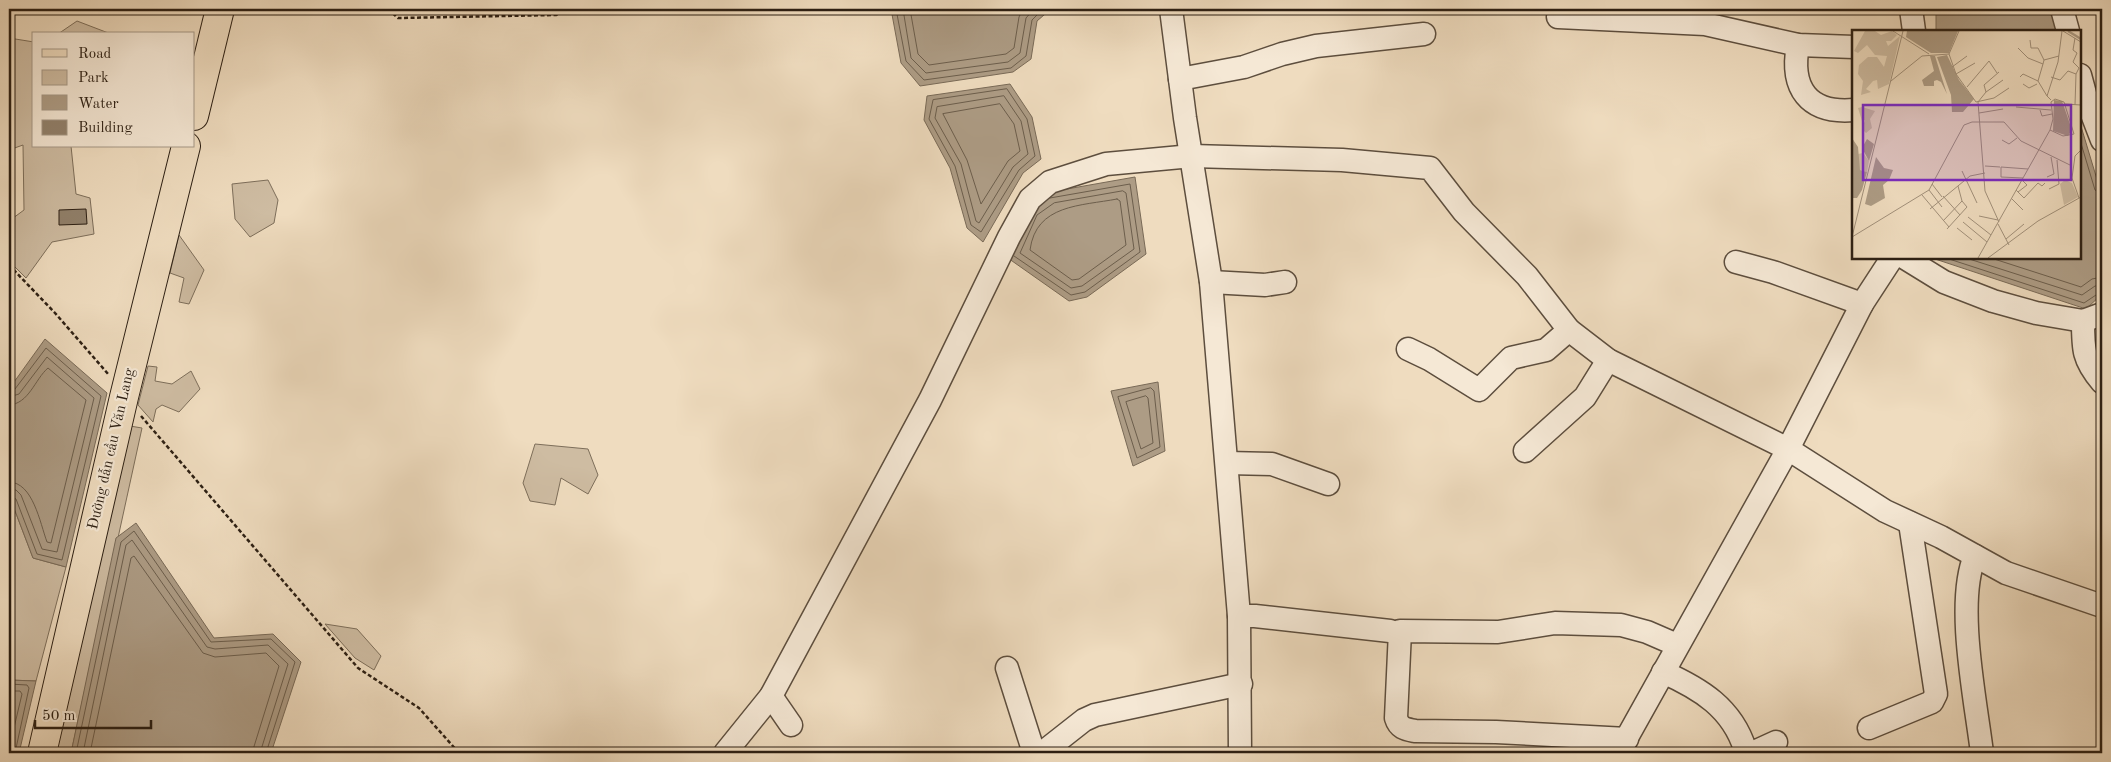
<svg xmlns="http://www.w3.org/2000/svg" width="2111" height="762" font-family="'Old Standard TT',serif">
<style>
.green{fill:#cebca2;stroke:#7d6e5a}
.water{fill:#ad9c85;stroke:#796a57}
.lines{fill:none;stroke-linecap:round;stroke-linejoin:round}
.shore{stroke:#6c5e4c;stroke-width:1}
.building{fill:#91816c;stroke:#2c1f13}
.minor-casing{stroke:#5d4e3e;stroke-width:25}
.major-casing{stroke:#2c1f13;stroke-width:30}
.path{stroke:#2c1f13;stroke-width:2.5;stroke-dasharray:4 2.5;stroke-linecap:butt}
.minor{stroke:#f5e8d5;stroke-width:22}
.major{stroke:#efdcbf;stroke-width:28}
.labels{text-anchor:middle;dominant-baseline:central;stroke-width:4.5;stroke-linejoin:round;paint-order:stroke}
.street-label{font-size:15px;fill:#2c1f13;stroke:#f5e8d5}
.inset-river{fill:none;stroke:#ad9c85;stroke-width:2.5}
.inset-road{fill:none;stroke:#a1907a;stroke-width:1}
.view{fill:#7b2cbf;fill-opacity:0.15;stroke:#7b2cbf;stroke-width:2.5}
.inset-edge{fill:none;stroke:#2c1f13;stroke-width:2.5}
</style>
<rect width="100%" height="100%" fill="#efdcbf"/>
<filter id="stains"><feTurbulence type="fractalNoise" baseFrequency=".004" numOctaves="4"/><feColorMatrix values="0 0 0 0 .2 0 0 0 0 .09 0 0 0 0 .02 0 0 0 .5 -.17"/></filter>
<radialGradient id="worn" r=".72"><stop offset=".6" stop-color="#630" stop-opacity="0"/><stop offset="1" stop-color="#630" stop-opacity=".3"/></radialGradient>
<g class="green">
<polygon points="77,21 111,34 58,34"/>
<polygon points="9,38 34,42 34,146 71,146 76,194 90,198 94,234 52,242 26,278 9,261 9,221 24,210 23,145 9,150"/>
<polygon points="268,180 278,200 274,223 250,237 235,219 232,184"/>
<polygon points="179,235 204,270 189,304 179,302 184,278 170,273"/>
<polygon points="148,366 157,367 155,381 172,384 191,371 200,389 179,412 162,405 156,409 153,422 138,405"/>
<polygon points="130,426 142,428 71,753 52,753"/>
<polygon points="535,444 588,449 598,475 588,494 561,478 555,505 530,501 523,483"/>
<polygon points="9,495 33,558 66,567 36,681 9,680"/>
<polygon points="325,624 357,629 381,656 374,670 355,658"/>
</g>
<g class="water">
<polygon points="891,9 1051,9 1037,21 1031,59 1013,72 920,86 901,63"/>
<polygon points="1936,9 2052,9 2057,31 1936,31"/>
<polygon points="1010,84 1032,117 1041,159 1023,173 983,242 967,228 950,168 924,120 927,96"/>
<polygon points="2080,123 2102,196 2102,294 2086,309 1932,258 2080,258"/>
<polygon points="1135,177 1146,254 1087,297 1069,301 1005,256 1029,207 1050,192"/>
<polygon points="45,339 107,393 66,567 33,558 9,495 9,389"/>
<polygon points="1158,382 1165,451 1133,466 1111,391"/>
<polygon points="136,523 214,638 273,634 301,662 271,753 71,753 116,538"/>
<polygon points="9,680 36,681 19,753 9,753"/>
</g>
<g class="lines">
<g class="shore">
<polyline points="896,9 906,61 924,80 1011,68 1026,56 1032,20 1043,9"/>
<polyline points="903,9 911,58 926,73 1008,62 1020,53 1026,18 1034,9"/>
<polyline points="910,9 918,54 929,65 1006,54 1014,48 1019,17 1023,9"/>
<polygon points="1007,89 1027,119 1035,156 1019,170 981,232 971,225 955,166 929,119 933,100"/>
<polygon points="1004,96 1021,121 1028,154 1013,167 979,223 976,221 961,164 935,118 937,107"/>
<polygon points="1000,104 1014,124 1020,151 1008,161 981,204 967,160 943,114"/>
<polyline points="2080,140 2095,190 2102,194"/>
<polygon points="1123,191 1126,193 1134,249 1082,286 1071,288 1020,253 1037,215 1054,203"/>
<path d="M1117 199 1120 201 1126 245 1079 279 1072 280 1030 250C1036 204 1081 206 1117 199Z"/>
<polyline points="1014,256 1071,295 1085,292 1140,252 1130,184 1050,198"/>
<polyline points="1946,258 2084,303 2102,291"/>
<polyline points="1966,258 2082,295 2095,286 2102,285"/>
<polyline points="1991,258 2081,287 2092,279 2102,277"/>
<polygon points="1151,388 1154,391 1160,447 1137,458 1118,397"/>
<polyline points="9,391 15,389 46,348 101,396 62,560 37,554 16,499 9,495"/>
<polygon points="1146,396 1148,398 1153,443 1141,449 1126,402"/>
<polyline points="9,397 19,394 47,357 94,398 57,552 42,549 21,495 16,490 9,489"/>
<path d="M9 405C29 404 35 379 48 368L86 400 51 543 47 542C40 523 33 482 9 482"/>
<polyline points="9,684 27,685 29,688 15,753"/>
<polyline points="9,691 20,691 22,694 9,749"/>
<polyline points="76,753 121,542 134,531 211,642 271,639 295,662 266,753"/>
<polyline points="83,753 126,545 132,540 207,647 215,649 268,645 288,664 260,753"/>
<polyline points="90,753 131,558 134,556 203,653 215,657 266,653 279,666 252,753"/>
</g>
</g>
<polygon class="building" points="86,209 87,224 59,225 59,210"/>
<g class="lines">
<g class="minor-casing">
<g id="minor">
<polyline points="1171,9 1185,118 1211,282 1239,616 1240,753"/>
<polyline points="1911,9 1914,31"/>
<polyline points="2062,9 2068,31"/>
<polyline points="1558,17 1705,24 1798,45 1854,47"/>
<path d="M1798 45C1790 88 1808 114 1854 110"/>
<polyline points="2080,75 2087,101 2102,140"/>
<polyline points="1180,79 1244,67 1282,54 1316,46 1424,34"/>
<polyline points="1905,258 1944,282 1993,301 2036,313 2083,321 2102,314"/>
<polyline points="1736,262 1773,272 1862,304"/>
<polyline points="1211,282 1265,285 1285,282"/>
<path d="M2083 321C2083 349 2083 360 2102 382"/>
<polyline points="1408,349 1429,359 1479,390 1511,358 1546,350 1569,330"/>
<polyline points="1525,451 1585,397 1608,360"/>
<polyline points="1227,463 1272,464 1328,484"/>
<path d="M1975 556C1955 603 1976 702 1982 753"/>
<polyline points="1239,616 1255,616 1390,631"/>
<polyline points="1007,668 1034,753"/>
<path d="M1663 672C1701 689 1732 708 1745 749L1752 753 1776 742"/>
<polyline points="771,696 791,725"/>
<polyline points="1869,728 1932,702 1936,694 1910,523"/>
<path d="M1627 739 1496 732 1415 731C1405 729 1399 728 1396 718L1400 631 1498 632 1555 623 1621 625 1647 632 1677 645"/>
<polyline points="1620,750 1788,449 1862,304 1892,258"/>
<polyline points="725,753 771,696 930,400 1009,237 1030,199 1050,182 1106,164 1192,156 1342,160 1430,168 1464,212 1527,276 1569,330 1608,360 1788,449 1885,511 1941,537 2006,573 2102,606"/>
<polyline points="1042,753 1084,720 1095,715 1241,684"/>
</g>
</g>
<g class="major-casing">
<g id="major">
<polyline points="194,116 220,9"/>
<polyline points="42,753 124,397 186,146"/>
</g>
</g>
<g class="path">
<polyline points="388,9 398,18 556,15 572,9"/>
<polyline points="9,265 55,313 109,375"/>
<polyline points="141,416 358,668 419,708 459,753"/>
</g>
<use href="#minor" class="minor"/>
<use href="#major" class="major"/>
</g>
<g class="labels">
<g class="street-label">
<text transform="translate(112 449) rotate(-77)">Đường dẫn cầu Văn Lang</text>
</g>
</g>
<g transform="translate(1852 30)">
<rect width="229" height="229" fill="#efdcbf"/>
<path d="M13 1H23L29 5 40 1 45 5 39 11H34L36 16 48 6 37 54 26 59 25 50 21 51 14 59 19 62 9 65 11 51 6 44 7 35 16 27H25L32 37 35 26 23 25 15 15 6 23 2 21ZM10 77 23 81 18 89 20 98 14 103 10 99 13 90 10 91 6 78ZM11 123 17 131 15 142 8 140 5 130 6 124ZM213 150 220 153 226 167 212 175 208 154Z" fill="#cebca2"/>
<path d="M55 1H106L97 23H79L54 7ZM95 25 107 50 122 69 111 82H100L99 65 85 27ZM78 26H83L95 64 89 52 85 50 82 51V56H72L70 50 82 41ZM202 70 210 71 220 100 216 106 201 101ZM0 108 6 117 8 140 15 142 10 160 5 168H0ZM15 109 22 114 17 131 10 118ZM24 127 32 138 41 140 37 150 31 155 33 168 19 176 13 174Z" fill="#ad9c85"/>
<path class="inset-river" d="M216 1 229 9"/>
<path class="inset-road" d="M41 1 77 24M211 1 229 12M223 8 221 20 225 23 221 32 227 38 224 44M178 10 179 18H186L192 30M166 18 176 28 191 34 192 30 207 26M97 24 104 44 124 72 142 68 157 58M100 37 115 26M104 44 123 33M168 47 171 44 186 51 191 34M199 47 208 50 216 41 224 44 223 75M39 51 70 26 97 24 107 1M186 51 195 66M171 54 177 58 185 54M115 57 137 31 145 43M134 62 151 50M203 69 212 72 222 104 211 106 198 100 201 89 199 72ZM199 70 195 66 206 32 210 1M213 74 229 75M164 77 199 80M188 80 190 86 200 84M127 83 151 79M150 110 157 114 165 108M133 136 148 137M110 141 125 173M195 147 202 144 199 127M171 148 149 147V137L176 139M80 154 90 167M197 159 207 154 205 130M77 160 90 177M164 160 172 168 186 153 190 156 193 153M166 162 175 155 170 150M70 165 97 197M91 166 108 185M227 168 220 148 223 126 229 120M160 169 171 180M78 179 118 146 133 143M127 186 146 190M116 187 139 205M91 191 110 171 106 156M111 192 135 212M147 192 133 161 126 72 134 62 132 55 147 42M146 194 157 215M105 198 120 210M95 199 115 177 110 171M0 207 77 160 112 95 120 92H152L169 111 220 136M0 207 51 1M154 209 172 194M126 228 198 100M136 228 186 191 229 167"/>
<path class="view" d="M11 75H219V150H11Z"/>
<rect width="229" height="229" class="inset-edge"/>
</g>
<rect width="2111" height="762" fill="none" stroke="#efdcbf" stroke-width="30"/>
<rect x="10" y="10" width="2091" height="742" fill="none" stroke="#2c1f13" stroke-width="2.5"/>
<rect x="15" y="15" width="2081" height="732" fill="none" stroke="#2c1f13"/>
<rect x="32" y="32" width="162" height="115" fill="#f5e8d5" stroke="#a59887"/>
<rect x="42" y="49" width="25" height="8" fill="#efdcbf" stroke="#a59887"/>
<text x="78" y="58" font-size="15" fill="#2c1f13">Road</text>
<rect x="42" y="70" width="25" height="15" fill="#cebca2" stroke="#a59887"/>
<text x="78" y="82" font-size="15" fill="#2c1f13">Park</text>
<rect x="42" y="95" width="25" height="15" fill="#ad9c85" stroke="#a59887"/>
<text x="78" y="108" font-size="15" fill="#2c1f13">Water</text>
<rect x="42" y="120" width="25" height="15" fill="#91816c" stroke="#a59887"/>
<text x="78" y="132" font-size="15" fill="#2c1f13">Building</text>
<path d="M35 720v8h116v-8" fill="none" stroke="#2c1f13" stroke-width="2.5"/>
<text x="42" y="720" font-size="15" fill="#2c1f13" stroke="#f5e8d5" stroke-width="4" paint-order="stroke">50 m</text>
<rect width="100%" height="100%" filter="url(#stains)"/>
<rect width="100%" height="100%" fill="url(#worn)"/>
</svg>
